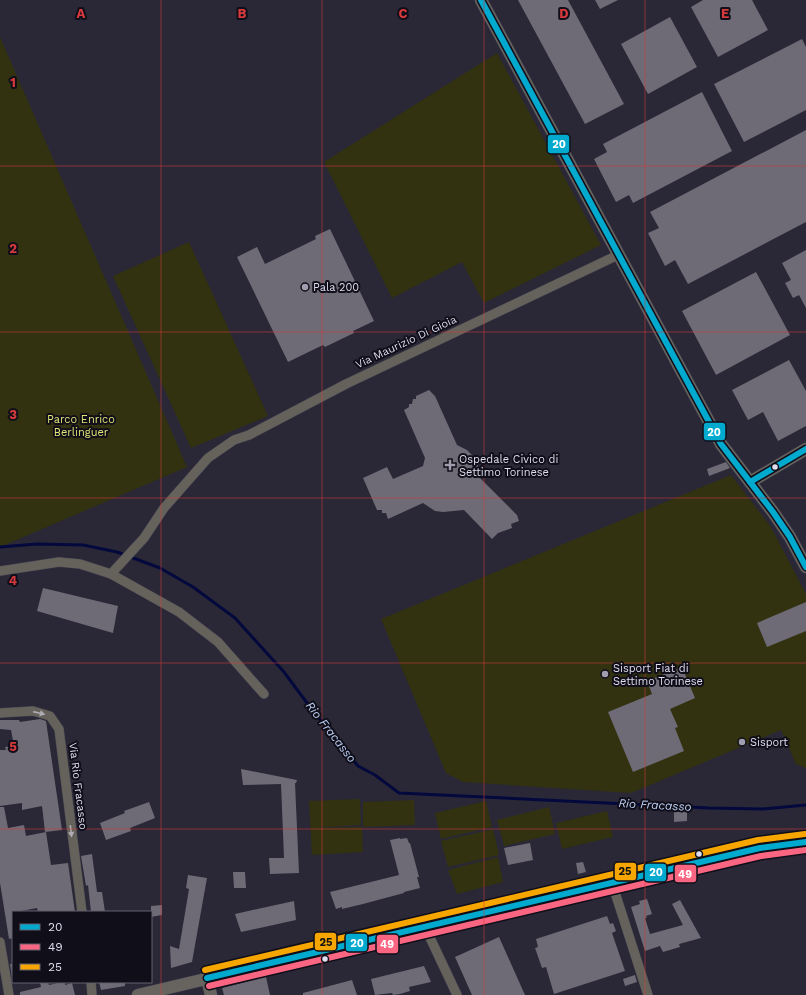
<svg xmlns="http://www.w3.org/2000/svg" width="806" height="995" font-family="'Work Sans',sans-serif">
<style>
.green{fill:#323211}
.lines{fill:none;stroke-linecap:round;stroke-linejoin:round}
.stream{stroke:#04093d;stroke-width:3}
.building{fill:#6e6a76}
.street-casing{stroke:#484653;stroke-width:10}
.secondary-casing{stroke:#484653;stroke-width:13}
.street{stroke:#65625b;stroke-width:9}
.secondary{stroke:#67645f;stroke-width:12}
.bus-1-casing{stroke:#100e19;stroke-width:9}
.bus-2-casing{stroke:#100e19;stroke-width:9}
.bus-3-casing{stroke:#100e19;stroke-width:9}
.bus-1{stroke:#00a9ce;stroke-width:6}
.bus-2{stroke:#fa6682;stroke-width:6}
.bus-3{stroke:#f7a600;stroke-width:6}
.oneway{fill:#aeacb4}
.grid{fill:none;stroke:#d73a3c;stroke-width:1;stroke-opacity:0.55}
.poi-dot{fill:#a09eae;stroke:#100e19;stroke-width:1.5}
.bus-dot{fill:#dfddef;stroke:#100e19;stroke-width:1.5}
.labels{text-anchor:middle;dominant-baseline:central;stroke-width:4;stroke-linejoin:round;paint-order:stroke}
.poi-label{font-size:11px;fill:#dfddef;stroke:#100e19;text-anchor:start}
.street-label{font-size:11px;fill:#dfddef;stroke:#100e19}
.park-label{font-size:11px;fill:#dfe475;stroke:#100e19}
.water-label{font-size:12px;font-style:italic;fill:#bccff3;stroke:#100e19}
.grid-label{font-size:13px;text-anchor:middle;font-weight:bold;fill:#d73a3c;stroke:#100e19;stroke-width:4;stroke-linejoin:round;paint-order:stroke}
.line-badge{stroke:#100e19;stroke-width:1.5}
.badge-label{font-size:11px;text-anchor:middle;font-weight:bold;fill:#fff}
.pale-badge-label{font-size:11px;text-anchor:middle;font-weight:bold;fill:#111}
</style>
<rect width="100%" height="100%" fill="#2a2836"/>
<g class="green">
<polygon points="0,37 187,467 0,547"/>
<polygon points="497,53 601,245 484,303 462,262 392,298 324,162"/>
<polygon points="189,242 268,416 191,448 113,276"/>
<polygon points="731,475 771,527 806,594 806,768 796,764 781,730 631,793 463,782 446,773 381,619"/>
<polygon points="360,799 361,825 313,828 362,827 363,852 312,855 309,801"/>
<polygon points="414,800 415,825 363,827 363,802"/>
<polygon points="486,801 492,827 441,839 435,813"/>
<polygon points="549,807 555,834 504,846 497,820"/>
<polygon points="607,811 613,837 562,849 556,823"/>
<polygon points="493,829 499,855 448,867 441,841"/>
<polygon points="498,857 503,882 457,894 448,870"/>
</g>
<g class="lines">
<polyline class="stream" points="0,547 37,544 83,545 117,552 160,568 193,587 235,618 284,672 310,707 358,766 375,775 399,793 709,808 763,809 806,805"/>
</g>
<g class="building">
<polygon points="518,0 568,0 624,104 585,124"/>
<polygon points="595,0 618,0 600,9"/>
<polygon points="703,0 752,0 768,30 718,57 691,7"/>
<polygon points="670,17 697,67 648,94 621,44"/>
<polygon points="802,39 806,47 806,110 744,142 714,84"/>
<polygon points="702,92 732,151 633,203 629,195 616,202 594,159 607,152 603,144"/>
<polygon points="806,130 806,222 688,284 675,260 665,266 648,233 659,228 650,212"/>
<polygon points="330,229 374,321 353,331 354,333 325,347 323,345 288,362 237,257 257,247 265,264 316,239 315,236"/>
<polygon points="806,250 806,308 799,295 793,298 785,283 791,280 782,263"/>
<polygon points="756,272 790,335 716,375 682,311"/>
<polygon points="789,360 806,391 806,426 778,441 763,412 748,420 732,390"/>
<polygon points="429,390 435,396 457,445 467,450 474,457 478,466 479,477 517,515 519,521 511,524 512,528 498,533 492,539 464,510 443,512 435,511 423,503 388,519 386,513 382,513 382,510 377,510 363,478 387,467 393,479 423,466 425,458 404,410 409,407 409,404 412,404 413,399 416,399 416,396"/>
<polygon points="726,462 730,468 709,476 707,469"/>
<polygon points="43,588 118,606 113,633 37,611"/>
<polygon points="806,602 806,631 767,647 757,623"/>
<polygon points="682,667 695,698 670,709 678,727 675,728 684,751 633,772 608,712 652,694 647,681"/>
<polygon points="40,719 46,721 62,830 45,832 42,806 22,810 22,803 0,806 0,750 6,750 5,747 14,746 11,730 0,729 0,720 19,720 20,722"/>
<polygon points="241,769 297,780 296,783 295,783 299,873 270,874 269,858 284,858 281,784 243,785"/>
<polygon points="149,802 155,818 130,828 131,831 106,840 100,823 125,813 124,811"/>
<polygon points="0,807 4,807 8,828 24,825 26,836 46,832 51,865 68,863 75,912 38,912 37,908 21,911 21,912 13,912 13,938 9,939 0,883"/>
<polygon points="687,811 687,821 674,822 674,812"/>
<polygon points="400,838 400,839 407,838 409,843 410,843 419,877 417,877 420,888 404,892 404,893 363,904 342,909 342,907 336,909 330,892 399,875 390,840"/>
<polygon points="530,843 533,860 508,865 504,848"/>
<polygon points="92,854 97,892 102,892 105,912 91,912 88,885 86,886 81,856"/>
<polygon points="583,862 586,872 578,874 576,863"/>
<polygon points="233,872 245,872 246,888 234,888"/>
<polygon points="188,875 207,878 192,962 171,968 170,946 179,949 189,889 186,888"/>
<polygon points="647,899 652,914 646,916 647,918 645,918 650,934 683,925 672,904 680,900 701,938 679,944 680,947 663,952 660,946 645,951 631,907 640,904 639,901"/>
<polygon points="294,901 296,920 241,932 235,914"/>
<polygon points="162,905 162,915 151,917 151,906"/>
<polygon points="607,916 610,924 613,923 616,931 612,933 625,971 554,994 546,967 542,968 535,948 538,947 536,939"/>
<polygon points="499,937 525,995 472,995 455,957"/>
<polygon points="10,964 13,964 13,983"/>
<polygon points="424,966 431,982 409,987 410,991 400,994 393,995 392,993 375,995 371,979"/>
<polygon points="635,975 637,982 625,986 623,979"/>
<polygon points="266,977 270,995 224,995 222,988"/>
<polygon points="352,980 357,995 303,995 303,993"/>
<polygon points="40,982 48,982 49,985 62,982 65,982 65,985 72,983 75,995 20,995 20,992 41,987"/>
<polygon points="99,982 125,982 125,986 101,990"/>
</g>
<g class="lines">
<g class="street-casing">
<g id="street">
<polyline points="0,571 59,562 80,564 111,574 179,612 218,642 264,694"/>
<polyline points="111,574 144,538 164,508 208,458 234,440 249,435 346,384 618,255"/>
<polyline points="0,713 33,711 50,716 59,729 82,912"/>
<polyline points="612,883 648,995"/>
<polyline points="425,927 457,995"/>
<polyline points="0,942 9,995"/>
<polyline points="91,982 92,995"/>
</g>
</g>
<g class="secondary-casing">
<g id="secondary">
<polyline points="481,0 721,444 773,512 790,537 806,567"/>
<polyline points="750,482 806,449"/>
<polyline points="207,978 211,995"/>
<polyline points="138,995 760,848 806,842"/>
</g>
</g>
<use href="#street" class="street"/>
<use href="#secondary" class="secondary"/>
<g class="bus-1-casing">
<g id="bus-1">
<polyline points="481,0 721,444 773,512 790,537 806,567"/>
<polyline points="750,482 806,449"/>
<polyline points="207,978 760,848 806,842"/>
</g>
</g>
<g class="bus-2-casing">
<polyline id="bus-2" points="209,986 761,856 806,850"/>
</g>
<g class="bus-3-casing">
<polyline id="bus-3" points="205,970 758,840 805,834"/>
</g>
<use href="#bus-1" class="bus-1"/>
<use href="#bus-2" class="bus-2"/>
<use href="#bus-3" class="bus-3"/>
</g>
<defs><path id="oneway-solid" d="M-6-.8H1V-3.2L6.5 0L1 3.2V.8H-6Z"/></defs>
<g class="oneway">
<use href="#oneway-solid" transform="translate(39 713) rotate(13)"/>
<use href="#oneway-solid" transform="translate(71 831) rotate(83)"/>
</g>
<path class="grid" d="M161 0V995M322 0V995M484 0V995M645 0V995M0 166H806M0 332H806M0 498H806M0 663H806M0 829H806"/>
<g class="poi-dot">
<circle cx="305" cy="287" r="4"/>
<path d="M448 459h4v4h4v4h-4v4h-4v-4h-4v-4h4z"/>
<circle cx="605" cy="674" r="4"/>
<circle cx="742" cy="742" r="4"/>
</g>
<g class="bus-dot">
<circle cx="775" cy="467" r="3.5"/>
<circle cx="699" cy="854" r="3.5"/>
<circle cx="325" cy="959" r="3.5"/>
</g>
<g class="labels">
<g class="poi-label">
<text x="313" y="287">Pala 200</text>
<text x="459" y="459">Ospedale Civico di<tspan x="459" dy="13">Settimo Torinese</tspan></text>
<text x="613" y="668">Sisport Fiat di<tspan x="613" dy="13">Settimo Torinese</tspan></text>
<text x="750" y="742">Sisport</text>
</g>
<g class="street-label">
<text transform="translate(406 342) rotate(-25)">Via Maurizio Di Gioia</text>
<text transform="translate(78 786) rotate(83)">Via Rio Fracasso</text>
</g>
<g class="park-label">
<text x="81" y="419">Parco Enrico<tspan x="81" dy="13">Berlinguer</tspan></text>
</g>
<g class="water-label">
<text transform="translate(331 732) rotate(52)">Rio Fracasso</text>
<text transform="translate(655 805) rotate(3)">Rio Fracasso</text>
</g>
</g>
<g class="grid-label">
<text x="81" y="18">A</text>
<text x="242" y="18">B</text>
<text x="403" y="18">C</text>
<text x="564" y="18">D</text>
<text x="725" y="18">E</text>
<text x="13" y="87">1</text>
<text x="13" y="253">2</text>
<text x="13" y="419">3</text>
<text x="13" y="585">4</text>
<text x="13" y="751">5</text>
</g>
<g class="line-badge">
<rect x="547" y="134" width="23" height="20" rx="4" fill="#00a9ce"/>
<rect x="703" y="422" width="23" height="19" rx="4" fill="#00a9ce"/>
<rect x="614" y="862" width="23" height="19" rx="4" fill="#f7a600"/>
<rect x="644" y="863" width="23" height="19" rx="4" fill="#00a9ce"/>
<rect x="674" y="864" width="23" height="19" rx="4" fill="#fa6682"/>
<rect x="314" y="932" width="23" height="19" rx="4" fill="#f7a600"/>
<rect x="345" y="933" width="23" height="19" rx="4" fill="#00a9ce"/>
<rect x="376" y="934" width="23" height="20" rx="4" fill="#fa6682"/>
</g>
<g class="badge-label">
<text x="559" y="148">20</text>
<text x="714" y="436">20</text>
<text x="656" y="876">20</text>
<text x="685" y="878">49</text>
<text x="357" y="947">20</text>
<text x="387" y="948">49</text>
</g>
<g class="pale-badge-label">
<text x="625" y="875">25</text>
<text x="326" y="946">25</text>
</g>
<rect x="12" y="911" width="140" height="72" fill="#100e19" stroke="#63616f"/>
<rect x="20" y="924" width="20" height="6" fill="#00a9ce" stroke="#63616f"/>
<text x="48" y="931" font-size="12" fill="#dfddef">20</text>
<rect x="20" y="944" width="20" height="6" fill="#fa6682" stroke="#63616f"/>
<text x="48" y="951" font-size="12" fill="#dfddef">49</text>
<rect x="20" y="964" width="20" height="6" fill="#f7a600" stroke="#63616f"/>
<text x="48" y="971" font-size="12" fill="#dfddef">25</text>
</svg>
